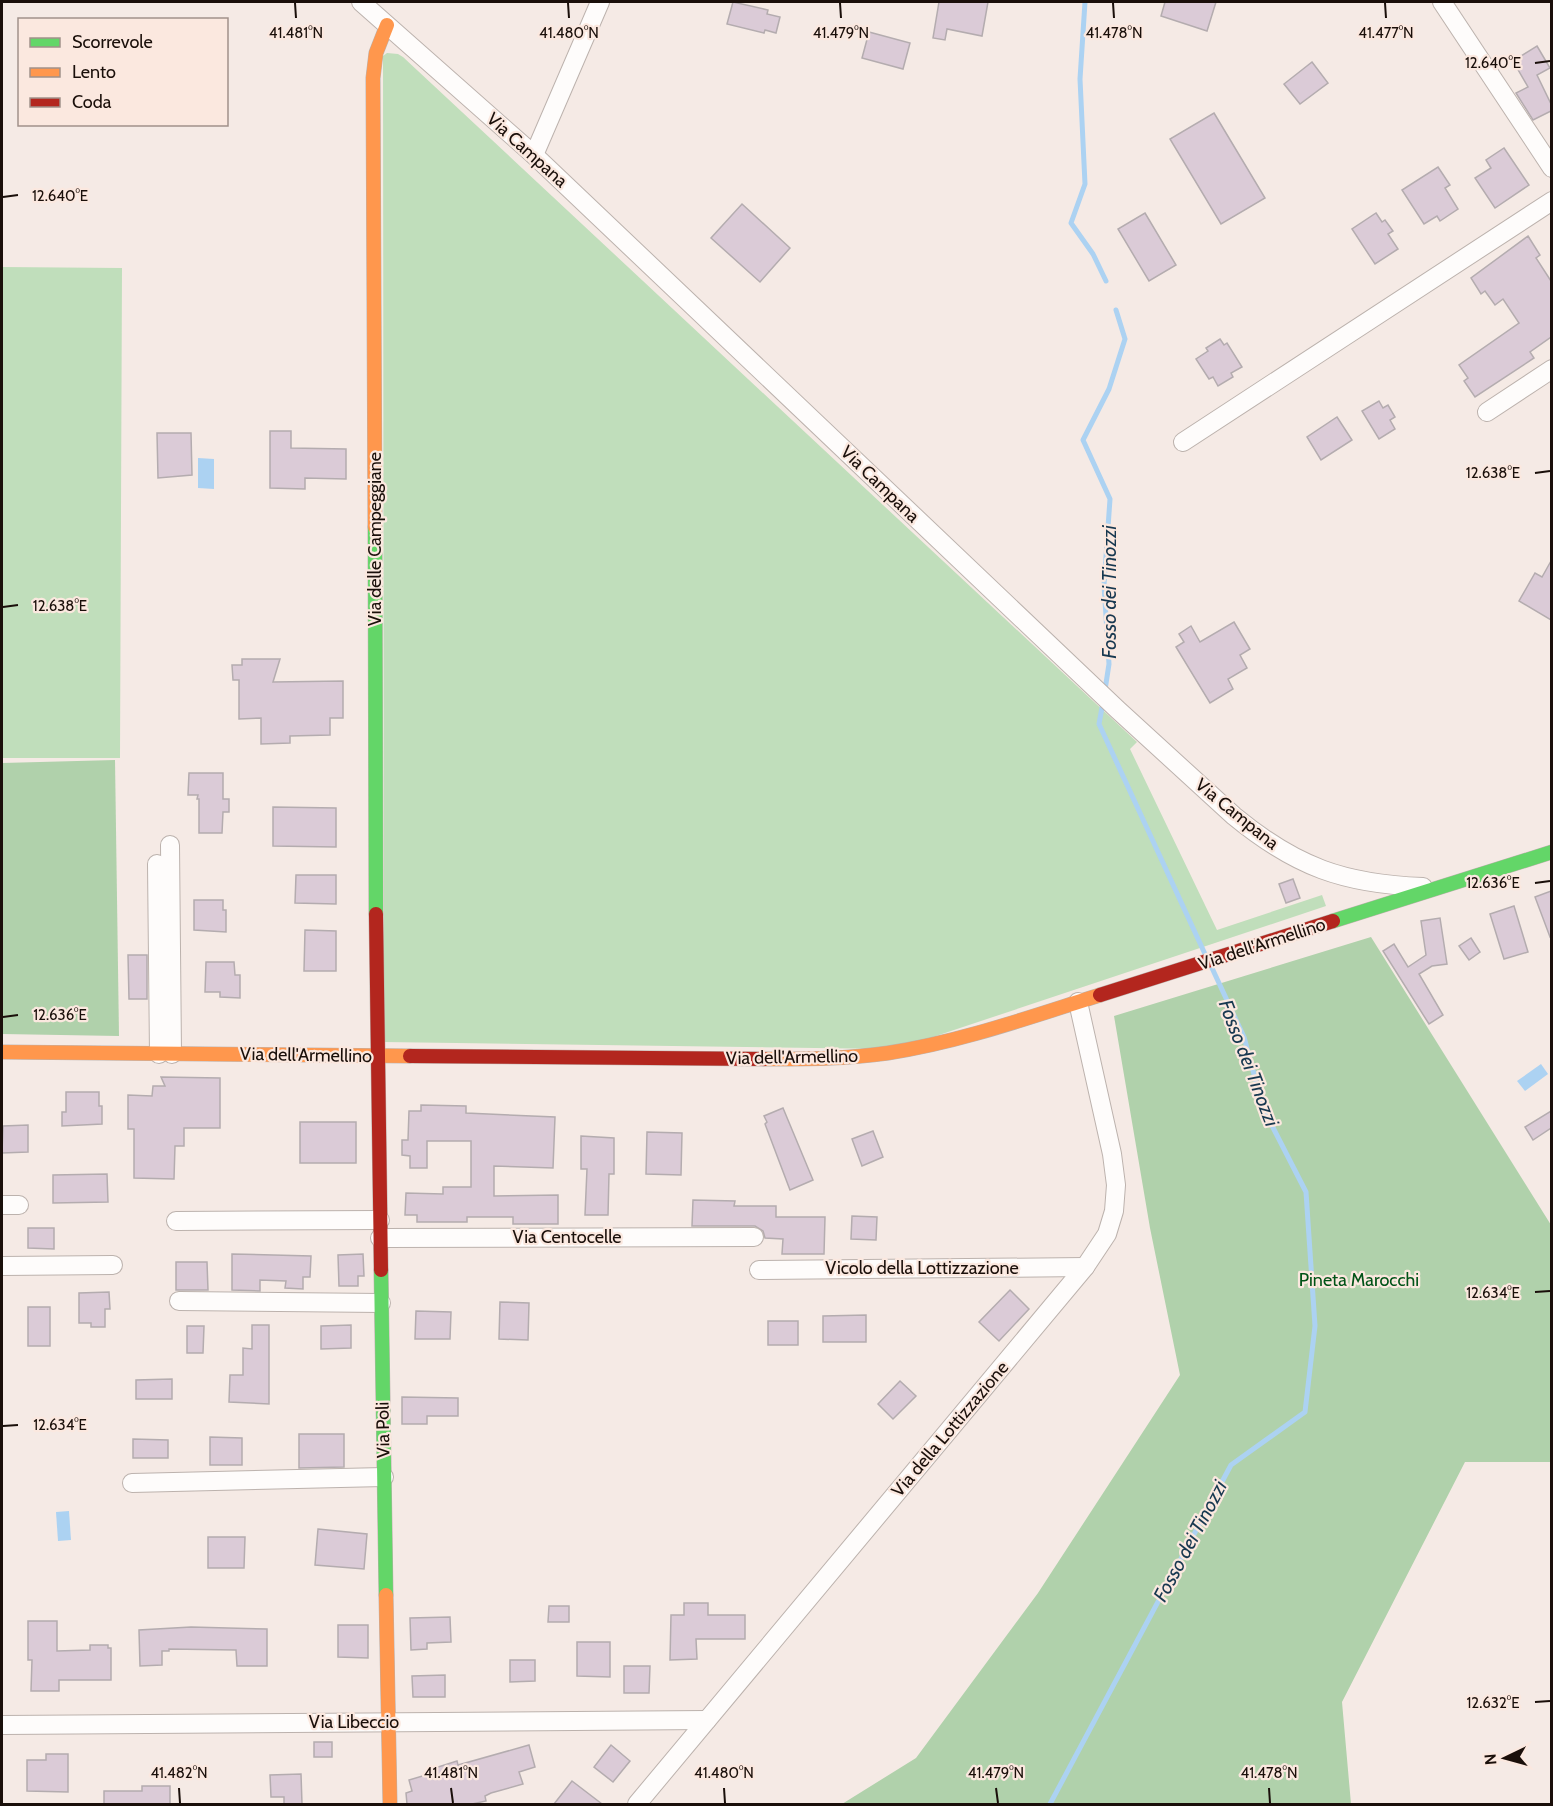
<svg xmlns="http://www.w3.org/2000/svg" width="1553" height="1806" font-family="Cabin,sans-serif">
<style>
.green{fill:#c0debb}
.forest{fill:#b0d1ab}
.water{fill:#acd2f2}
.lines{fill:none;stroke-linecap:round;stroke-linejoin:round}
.stream{stroke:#acd2f2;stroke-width:5}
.building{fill:#dbcbd7;stroke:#b4acaf;stroke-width:1.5}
.street-casing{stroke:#bcb2ad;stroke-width:20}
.fast-casing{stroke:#bcb2ad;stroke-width:15}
.slow-casing{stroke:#bcb2ad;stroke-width:15}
.jam-casing{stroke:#bcb2ad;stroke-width:15}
.street{stroke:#fefcfb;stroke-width:18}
.fast{stroke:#63d668;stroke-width:14}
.slow{stroke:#ff974d;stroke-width:14}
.jam{stroke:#b3261e;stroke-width:14}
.ticks{fill:none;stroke:#1a0f0a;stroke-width:2}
.labels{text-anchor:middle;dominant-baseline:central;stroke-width:4.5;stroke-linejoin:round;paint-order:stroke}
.street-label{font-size:18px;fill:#1a0f0a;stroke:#fbe8df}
.park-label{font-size:18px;fill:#015317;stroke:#fbe8df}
.water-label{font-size:20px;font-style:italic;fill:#173850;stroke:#fbe8df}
.ticks-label{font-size:15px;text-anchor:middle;fill:#1a0f0a;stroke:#fbe8df;stroke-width:4.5;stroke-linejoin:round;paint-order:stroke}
</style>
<rect width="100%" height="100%" fill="#f5eae5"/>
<g class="green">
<polygon points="387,53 398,54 403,57 1137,742 1130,749 1217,930 1322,895 1326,906 921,1041 888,1049 384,1042 383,56"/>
<polygon points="2,68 3,68 3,267 122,268 120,758 2,758"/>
</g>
<g class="forest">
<polygon points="115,760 119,1036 2,1034 2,763"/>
<polygon points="1371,937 1551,1225 1552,1462 1465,1462 1342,1702 1351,1804 842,1804 916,1758 1038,1593 1180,1375 1150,1228 1114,1016"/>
</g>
<g class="water">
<polygon points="198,458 214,459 214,489 198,488"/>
<polygon points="1541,1064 1548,1074 1525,1091 1517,1081"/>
<polygon points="69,1511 71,1540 58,1541 56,1512"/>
</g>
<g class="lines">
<g class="stream">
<polyline points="1085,2 1080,79 1085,184 1071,223 1093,254 1106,281"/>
<polyline points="1105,690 1109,664 1104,585 1110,499 1083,440 1109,389 1125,339 1116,310"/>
<polyline points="1103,702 1099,724 1205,954"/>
<polyline points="1050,1804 1231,1465 1305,1412 1315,1326 1306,1192 1263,1108 1244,1037 1212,968"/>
</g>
</g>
<g class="building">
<polygon points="733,2 768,10 767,14 780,17 776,33 765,30 764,33 727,24"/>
<polygon points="939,2 988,2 982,36 947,29 945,40 933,38"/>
<polygon points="1165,2 1216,2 1207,31 1161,16"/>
<polygon points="869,32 910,43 903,69 862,58"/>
<polygon points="1537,46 1550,68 1537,75 1551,104 1551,111 1533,120 1516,93 1528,87 1513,61"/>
<polygon points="1312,62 1328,83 1300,104 1284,84"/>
<polygon points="1214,113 1265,198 1221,224 1170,139"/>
<polygon points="1504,148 1529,185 1495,208 1475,178 1491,168 1486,160"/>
<polygon points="1438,167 1450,185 1445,188 1458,209 1440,221 1437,216 1424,224 1402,190"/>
<polygon points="742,204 790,248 760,282 711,238"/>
<polygon points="1145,213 1176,265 1149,281 1118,229"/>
<polygon points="1376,213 1382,222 1385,220 1393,231 1388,234 1398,249 1375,264 1352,229"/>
<polygon points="1528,236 1540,255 1536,258 1551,281 1551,337 1530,352 1534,358 1475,397 1464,381 1468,378 1459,365 1519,323 1503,299 1495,305 1485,291 1481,294 1471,278"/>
<polygon points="1220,339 1224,345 1227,343 1242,367 1231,373 1233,377 1218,386 1213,377 1209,379 1196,359 1208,351 1206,348"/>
<polygon points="1379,401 1383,408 1388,405 1395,417 1390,420 1395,429 1379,439 1362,411"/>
<polygon points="1337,417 1352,440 1321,460 1307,437"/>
<polygon points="270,431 291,431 291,448 346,449 346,479 305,478 305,489 270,488"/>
<polygon points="157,433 191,433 192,475 158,478"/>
<polygon points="1551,561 1551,620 1519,601 1535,573 1542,577"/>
<polygon points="1234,622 1250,649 1240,655 1247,668 1228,679 1233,689 1210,703 1176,647 1184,642 1179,634 1191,626 1200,642"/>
<polygon points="242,659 280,659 273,682 343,681 343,718 330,718 330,735 290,736 290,743 261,744 261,718 239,719 239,680 233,680 232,665 242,665"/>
<polygon points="189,773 223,773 223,799 229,799 229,812 223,812 222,833 199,833 199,799 197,799 198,795 188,795"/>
<polygon points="273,807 336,808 336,847 273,846"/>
<polygon points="296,875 336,875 336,904 295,903"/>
<polygon points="1293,879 1300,898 1286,903 1279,884"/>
<polygon points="1551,891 1551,936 1550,937 1535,897"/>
<polygon points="194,900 223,900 223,910 226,910 226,932 194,930"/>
<polygon points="1514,906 1528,952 1504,959 1490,914"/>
<polygon points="1440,918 1447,964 1432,966 1419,974 1443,1015 1429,1024 1383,951 1394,944 1408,967 1426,955 1421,921"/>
<polygon points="305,930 336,931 336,971 304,971"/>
<polygon points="1471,938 1480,952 1469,960 1459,946"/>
<polygon points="128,955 147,955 147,999 129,999"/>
<polygon points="206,962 234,962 235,975 240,975 240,998 220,997 220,992 205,992"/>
<polygon points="161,1077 220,1078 220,1128 184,1128 184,1146 175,1146 174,1179 134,1178 134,1129 128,1129 128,1095 152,1096 153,1086 165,1086"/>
<polygon points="66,1092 99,1092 99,1106 102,1106 102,1124 62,1126 62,1112 66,1112"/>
<polygon points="421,1105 466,1106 466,1113 555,1117 553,1168 494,1166 494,1196 558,1195 558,1224 513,1224 513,1217 467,1217 467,1222 417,1222 417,1215 405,1215 406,1193 443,1194 443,1187 471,1187 471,1141 427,1141 427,1168 410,1168 410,1156 402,1155 402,1140 408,1140 409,1111 421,1111"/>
<polygon points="783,1108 813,1180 790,1190 765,1124 767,1122 764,1116"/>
<polygon points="1551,1111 1551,1128 1533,1140 1525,1127"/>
<rect x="300" y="1122" width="56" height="41"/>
<polygon points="28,1125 28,1152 2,1153 3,1126"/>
<polygon points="873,1131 883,1157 862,1166 852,1139"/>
<polygon points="647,1132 682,1133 681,1175 646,1174"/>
<polygon points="581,1136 614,1138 614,1174 609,1174 608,1215 585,1215 587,1169 581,1169"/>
<polygon points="107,1174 108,1202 53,1203 53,1175"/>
<polygon points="693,1200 735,1201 734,1206 776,1206 776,1217 825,1217 824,1254 782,1254 783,1239 765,1238 763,1231 755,1226 692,1226"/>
<polygon points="852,1216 877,1217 876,1240 851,1239"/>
<polygon points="28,1228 54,1228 54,1249 28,1248"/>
<polygon points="232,1254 311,1256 310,1277 303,1277 303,1289 285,1288 286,1281 260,1280 260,1291 232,1290"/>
<polygon points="363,1254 364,1276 358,1276 358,1286 339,1286 338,1255"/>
<polygon points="176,1262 207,1262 208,1290 176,1290"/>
<polygon points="1010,1290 1029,1309 999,1341 979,1322"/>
<polygon points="109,1292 110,1309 105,1309 105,1327 91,1327 91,1323 79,1323 79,1293"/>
<polygon points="500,1302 529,1303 528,1340 499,1339"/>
<rect x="28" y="1307" width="22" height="39"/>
<polygon points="416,1311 451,1312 450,1339 415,1339"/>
<polygon points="866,1315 866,1342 823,1342 823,1316"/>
<rect x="768" y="1321" width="30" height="24"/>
<polygon points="252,1325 269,1325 269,1404 229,1402 230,1375 243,1375 243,1348 252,1349"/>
<polygon points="351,1325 351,1348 321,1349 321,1326"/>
<polygon points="187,1326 204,1326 203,1353 187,1353"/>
<polygon points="172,1379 172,1399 136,1399 136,1380"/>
<polygon points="900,1381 916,1396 893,1419 878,1404"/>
<polygon points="402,1397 458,1398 458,1416 427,1416 427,1424 402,1424"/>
<polygon points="299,1434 344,1434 344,1467 299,1468"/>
<polygon points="210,1437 242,1438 242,1465 210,1465"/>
<polygon points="133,1439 168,1440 168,1458 133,1458"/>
<polygon points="318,1529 367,1534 364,1569 315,1565"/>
<polygon points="208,1537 245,1537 244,1568 208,1568"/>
<polygon points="684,1603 708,1603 708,1615 745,1615 745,1639 696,1639 697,1659 670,1660 671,1615 684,1615"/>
<polygon points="549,1606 569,1606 569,1622 548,1622"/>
<polygon points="450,1617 451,1642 427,1643 427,1649 411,1650 410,1618"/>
<polygon points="28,1621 57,1621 57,1651 90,1650 90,1645 108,1645 108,1648 111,1648 111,1680 59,1680 59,1691 31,1691 32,1660 28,1660"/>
<polygon points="338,1625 368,1625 368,1658 338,1657"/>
<polygon points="191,1627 267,1629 267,1666 237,1666 236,1650 169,1649 169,1651 162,1651 162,1665 140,1666 139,1630"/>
<polygon points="577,1642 610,1642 610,1677 577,1676"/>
<polygon points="510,1660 535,1660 535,1681 510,1682"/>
<polygon points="624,1666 650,1666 649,1693 624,1693"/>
<polygon points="445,1675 445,1697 413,1697 412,1676"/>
<rect x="314" y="1742" width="18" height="15"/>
<polygon points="529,1745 535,1767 519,1772 523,1784 491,1793 485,1796 486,1801 472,1804 407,1804 406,1793 412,1791 409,1780 436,1772 435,1768 457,1761 458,1765"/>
<polygon points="611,1745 630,1761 613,1782 594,1767"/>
<polygon points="46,1754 68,1754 68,1792 27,1791 27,1760 46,1760"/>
<polygon points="301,1774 302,1804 284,1804 284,1797 271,1797 270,1775"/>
<polygon points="572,1781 602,1804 554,1804"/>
<polygon points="142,1786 170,1786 170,1804 104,1804 104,1791 142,1791"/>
</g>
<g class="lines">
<g class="street-casing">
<g id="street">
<path d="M361 2 534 155 1118 710 1234 816C1296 867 1344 884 1423 887"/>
<polyline points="1442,2 1552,168"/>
<polyline points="534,155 600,2"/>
<polyline points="1487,412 1552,369"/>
<polyline points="1183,442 1552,201"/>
<polyline points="170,845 172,1054"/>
<polyline points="157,864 159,1054"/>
<polyline points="2,1205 19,1205"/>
<polyline points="176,1221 380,1220"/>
<polyline points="380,1238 754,1237"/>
<polyline points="2,1266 113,1265"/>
<polyline points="759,1270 1085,1267"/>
<polyline points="179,1301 381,1303"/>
<polyline points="132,1483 384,1477"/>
<polyline points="2,1725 707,1720"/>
<polyline points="637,1804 1085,1267 1107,1234 1114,1211 1116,1185 1112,1154 1078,1002"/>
</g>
</g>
<g class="fast-casing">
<g id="fast">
<polyline points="375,527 376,914"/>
<polyline points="1333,921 1552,852"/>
<polyline points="381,1270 386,1595"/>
</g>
</g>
<g class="slow-casing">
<g id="slow">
<polyline points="375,527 373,78 376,53 387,25"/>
<polyline points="2,1052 410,1056"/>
<path d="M764 1059C805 1059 847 1059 888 1053 960 1042 1030 1017 1100 995"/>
<polyline points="386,1595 390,1804"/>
</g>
</g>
<g class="jam-casing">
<g id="jam">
<polyline points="376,914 381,1270"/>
<polyline points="1100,995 1333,921"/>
<polyline points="410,1056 764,1059"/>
</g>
</g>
<use href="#street" class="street"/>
<use href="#fast" class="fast"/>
<use href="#slow" class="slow"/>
<use href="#jam" class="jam"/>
</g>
<path class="ticks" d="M295 3 296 18M568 3 569 18M840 3 841 18M1113 3 1114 18M1385 3 1386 18M1535 63 1550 61M3 197 18 195M1535 473 1550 471M3 607 18 605M1535 883 1550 881M3 1017 18 1015M1535 1292 1550 1291M3 1426 18 1425M1535 1702 1550 1701M179 1788 180 1803M451 1788 453 1803M724 1788 725 1803M996 1788 998 1803M1269 1788 1270 1803"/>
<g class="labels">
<g class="street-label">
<text transform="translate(527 150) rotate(42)">Via Campana</text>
<text transform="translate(880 484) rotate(44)">Via Campana</text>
<text transform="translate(375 539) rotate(-90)">Via delle Campeggiane</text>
<text transform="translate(1237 814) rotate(39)">Via Campana</text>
<text transform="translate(1262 944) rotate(-18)">Via dell'Armellino</text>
<text transform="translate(306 1055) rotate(1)">Via dell'Armellino</text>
<text transform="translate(792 1057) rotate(-1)">Via dell'Armellino</text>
<text x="567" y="1237">Via Centocelle</text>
<text x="922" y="1268">Vicolo della Lottizzazione</text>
<text transform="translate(950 1429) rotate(-50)">Via della Lottizzazione</text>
<text transform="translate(383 1430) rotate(-91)">Via Poli</text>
<text x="354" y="1722">Via Libeccio</text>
</g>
<g class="park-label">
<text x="1359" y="1280">Pineta Marocchi</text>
</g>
<g class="water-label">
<text transform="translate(1109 592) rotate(-90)">Fosso dei Tinozzi</text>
<text transform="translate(1249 1063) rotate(69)">Fosso dei Tinozzi</text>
<text transform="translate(1190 1541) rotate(-62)">Fosso dei Tinozzi</text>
</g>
</g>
<g class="ticks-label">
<text x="296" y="38">41.481°N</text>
<text x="569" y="38">41.480°N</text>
<text x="841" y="38">41.479°N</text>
<text x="1114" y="38">41.478°N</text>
<text x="1386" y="38">41.477°N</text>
<text x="1493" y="68">12.640°E</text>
<text x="60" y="201">12.640°E</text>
<text x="1493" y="478">12.638°E</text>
<text x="60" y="611">12.638°E</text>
<text x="1493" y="888">12.636°E</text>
<text x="60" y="1020">12.636°E</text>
<text x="1493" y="1298">12.634°E</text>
<text x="60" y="1430">12.634°E</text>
<text x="1493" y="1708">12.632°E</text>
<text x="179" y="1778">41.482°N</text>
<text x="451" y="1778">41.481°N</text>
<text x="724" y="1778">41.480°N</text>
<text x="996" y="1778">41.479°N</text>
<text x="1269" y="1778">41.478°N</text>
</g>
<rect width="1553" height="1806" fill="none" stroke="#1a0f0a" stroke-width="6"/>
<rect x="18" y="18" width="210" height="108" fill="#fbe8df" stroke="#a1918a" stroke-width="1.5"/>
<rect x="30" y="38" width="30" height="9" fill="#63d668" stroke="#a1918a" stroke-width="1.5"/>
<text x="72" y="48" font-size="18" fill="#1a0f0a">Scorrevole</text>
<rect x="30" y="68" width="30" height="9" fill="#ff974d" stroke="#a1918a" stroke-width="1.5"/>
<text x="72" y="78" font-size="18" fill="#1a0f0a">Lento</text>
<rect x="30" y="98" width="30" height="9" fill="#b3261e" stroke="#a1918a" stroke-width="1.5"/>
<text x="72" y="108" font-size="18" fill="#1a0f0a">Coda</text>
<g transform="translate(1505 1758) rotate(265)" stroke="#fbe8df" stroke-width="4.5" paint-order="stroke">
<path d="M0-4.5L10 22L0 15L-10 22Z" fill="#1a0f0a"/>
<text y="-9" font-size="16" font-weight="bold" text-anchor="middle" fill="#1a0f0a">N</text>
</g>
</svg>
